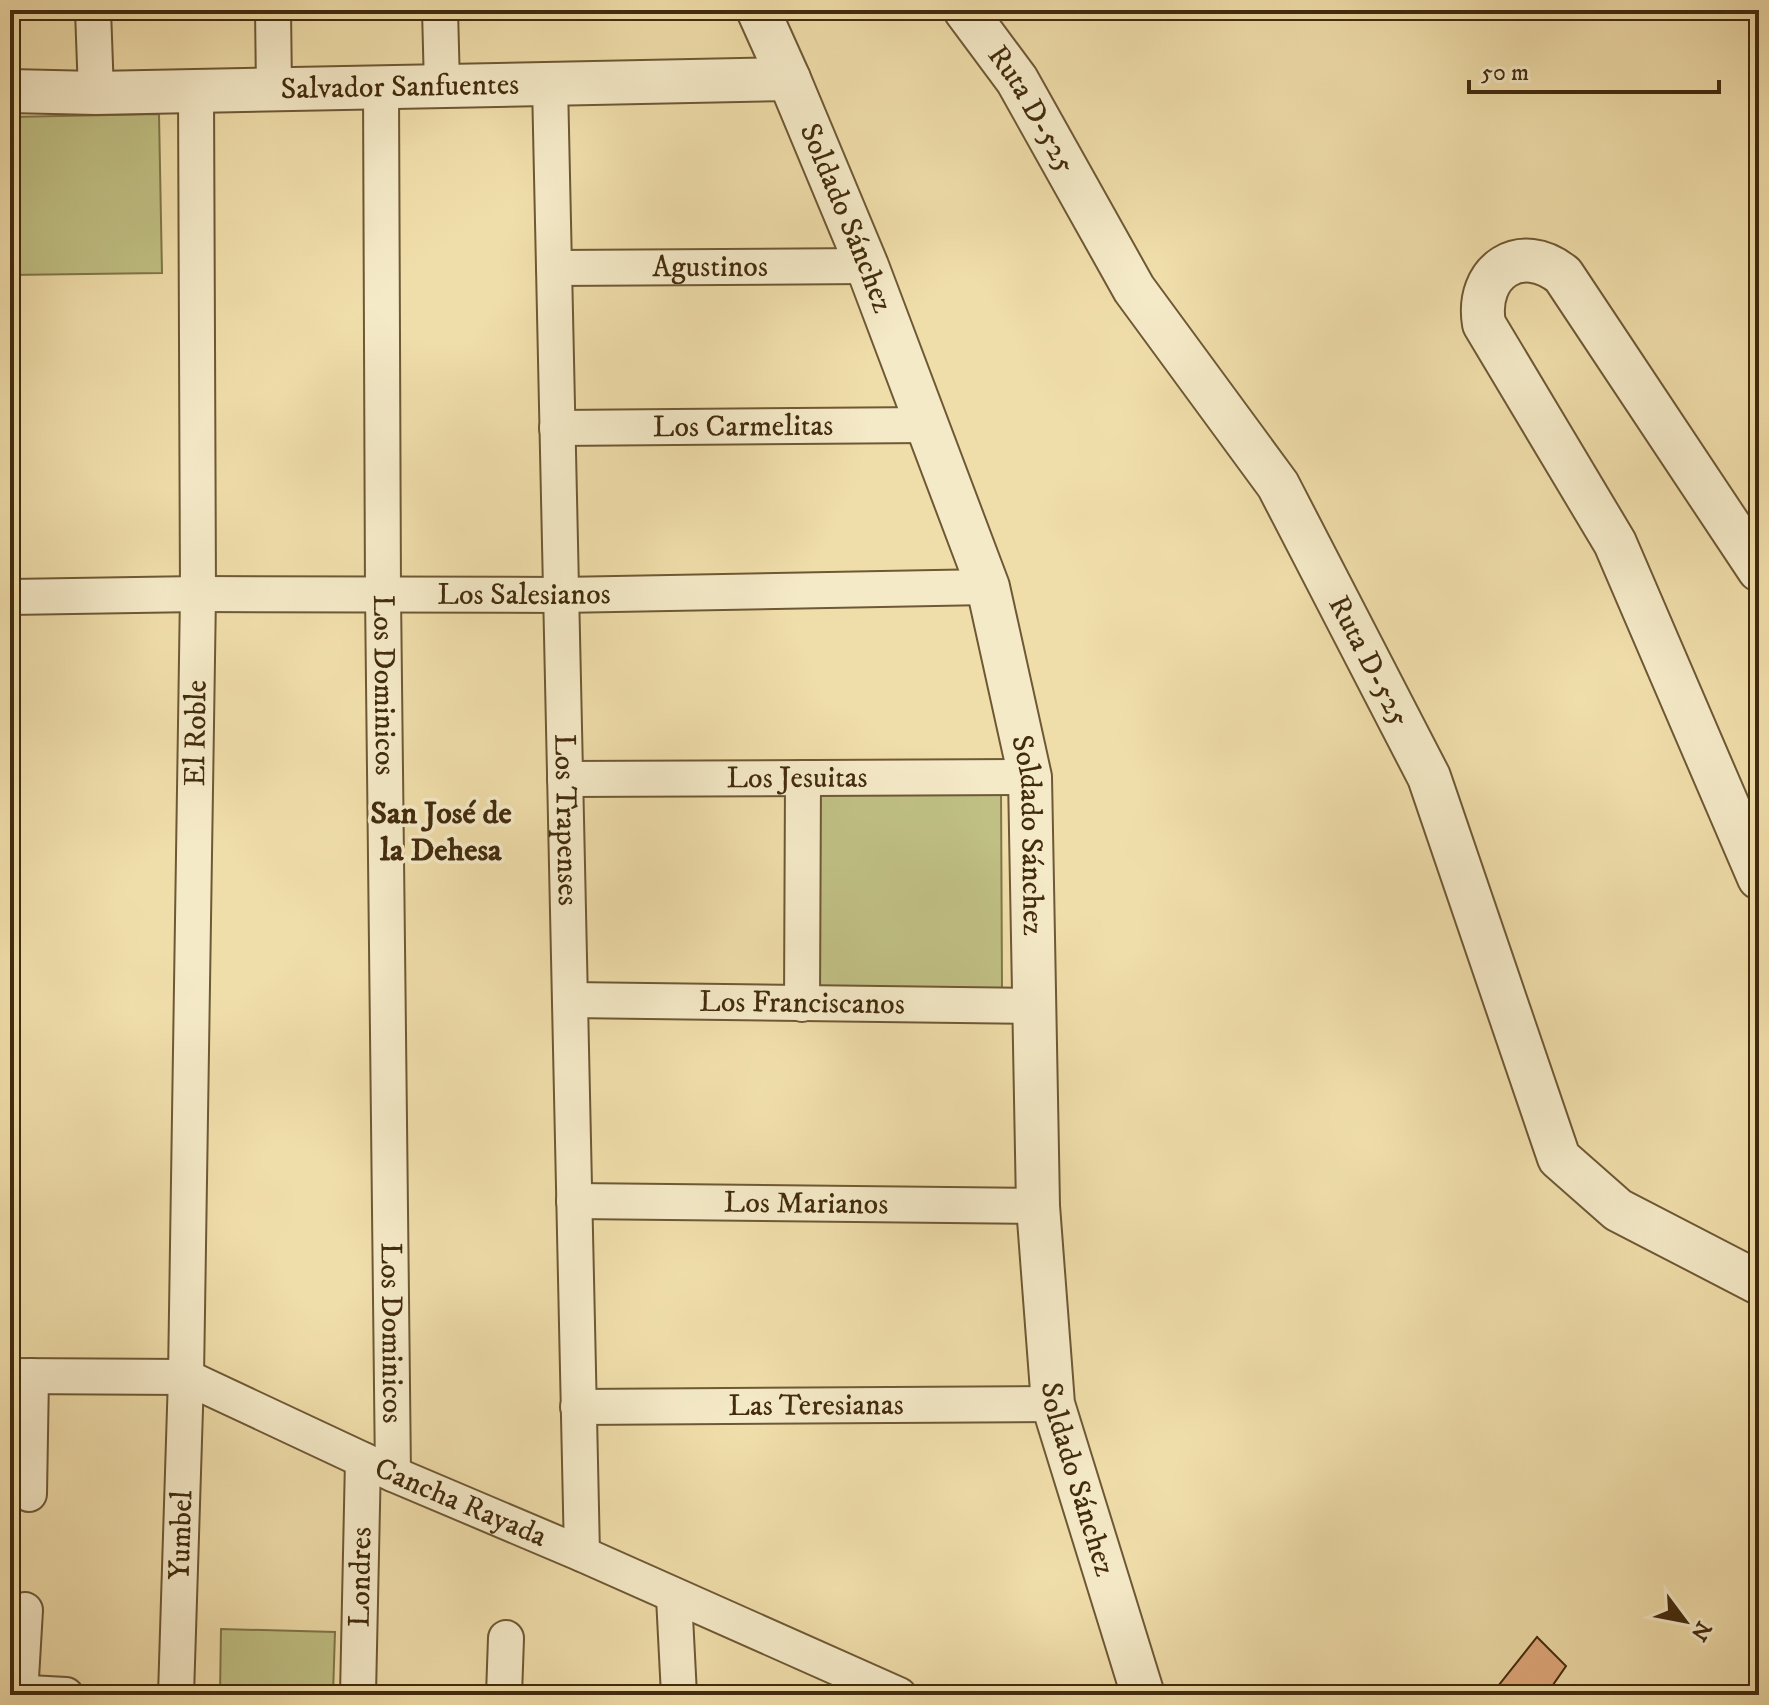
<svg xmlns="http://www.w3.org/2000/svg" width="1769" height="1705" font-family="'IM FELL DW Pica',serif">
<style>
.green{fill:#c0c084;stroke:#817649;stroke-width:2}
.building{fill:#e1a97d;stroke:#422b0e;stroke-width:2}
.lines{fill:none;stroke-linecap:round;stroke-linejoin:round}
.minor-casing{stroke:#6e5835;stroke-width:38}
.tertiary-casing{stroke:#6e5835;stroke-width:46}
.minor{stroke:#f5eac8;stroke-width:34}
.tertiary{stroke:#f5eac8;stroke-width:42}
.labels{text-anchor:middle;dominant-baseline:central;stroke-width:7;stroke-linejoin:round;paint-order:stroke}
.street-label{font-size:30px;fill:#422b0e;stroke:#f5eac8}
.neighbourhood-label{font-size:32px;font-weight:bold;fill:#422b0e;stroke:#f5eac8}
</style>
<rect width="100%" height="100%" fill="#f0deaa"/>
<filter id="stains"><feTurbulence type="fractalNoise" baseFrequency=".0025" numOctaves="4"/><feColorMatrix values="0 0 0 0 .2 0 0 0 0 .09 0 0 0 0 .02 0 0 0 .5 -.17"/></filter>
<radialGradient id="worn" r=".72"><stop offset=".6" stop-color="#630" stop-opacity="0"/><stop offset="1" stop-color="#630" stop-opacity=".3"/></radialGradient>
<g class="green">
<polygon points="159,114 162,273 10,275 10,117"/>
<polygon points="1001,789 1002,989 814,991 812,790"/>
<polygon points="221,1629 335,1632 333,1695 220,1694"/>
</g>
<polygon class="building" points="1537,1637 1566,1666 1546,1695 1491,1695"/>
<g class="lines">
<g class="minor-casing">
<g id="minor">
<polyline points="93,10 96,93"/>
<polyline points="273,10 274,89"/>
<polyline points="440,10 442,86"/>
<path id="s1" d="M550 84 582 1554"/>
<path id="s2" d="M381 87 383 594 393 1474"/>
<path id="s3" d="M554 268 867 266"/>
<path id="s4" d="M557 428 928 425"/>
<path id="s5" d="M10 597 198 594 561 595 988 587"/>
<path id="s6" d="M565 779 1030 777"/>
<path id="s7" d="M570 1000 1033 1006"/>
<polyline points="802,1004 803,778"/>
<path id="s8" d="M574 1201 1038 1206"/>
<path id="s9" d="M10 1376 186 1377 393 1474 582 1554 899 1695"/>
<path id="s10" d="M578 1407 1053 1404"/>
<polyline points="29,1494 31,1376"/>
<polyline points="674,1597 679,1695"/>
<polyline points="10,1692 66,1695"/>
<polyline points="20,1695 25,1610"/>
<path id="s11" d="M176 1695 186 1377 198 594 196 91"/>
<path id="s12" d="M358 1695 363 1460"/>
<polyline points="504,1695 506,1638"/>
</g>
</g>
<g class="tertiary-casing">
<g id="tertiary">
<path id="s13" d="M758 10 789 79 867 266 988 587 1030 777 1038 1206 1053 1404 1143 1695"/>
<path id="s14" d="M965 10 1017 80 1134 289 1278 485 1429 777 1559 1158 1618 1210 1759 1283"/>
<path id="s15" d="M10 91 96 93 789 79"/>
<path d="M1759 570 1563 275C1521 241 1475 271 1484 324L1615 543 1759 878"/>
</g>
</g>
<use href="#minor" class="minor"/>
<use href="#tertiary" class="tertiary"/>
</g>
<g class="labels">
<g class="street-label">
<text stroke="none"><textPath href="#s15" startOffset="390">Salvador Sanfuentes</textPath></text>
<text stroke="none"><textPath href="#s14" startOffset="120">Ruta D-525</textPath></text>
<text stroke="none"><textPath href="#s13" startOffset="226">Soldado Sánchez</textPath></text>
<text stroke="none"><textPath href="#s3" startOffset="156">Agustinos</textPath></text>
<text stroke="none"><textPath href="#s4" startOffset="186">Los Carmelitas</textPath></text>
<text stroke="none"><textPath href="#s5" startOffset="514">Los Salesianos</textPath></text>
<text stroke="none"><textPath href="#s14" startOffset="768">Ruta D-525</textPath></text>
<text stroke="none"><textPath href="#s2" startOffset="598">Los Dominicos</textPath></text>
<text stroke="none"><textPath href="#s11" startOffset="962">El Roble</textPath></text>
<text stroke="none"><textPath href="#s6" startOffset="232">Los Jesuitas</textPath></text>
<text stroke="none"><textPath href="#s1" startOffset="736">Los Trapenses</textPath></text>
<text stroke="none"><textPath href="#s13" startOffset="874">Soldado Sánchez</textPath></text>
<text stroke="none"><textPath href="#s7" startOffset="232">Los Franciscanos</textPath></text>
<text stroke="none"><textPath href="#s8" startOffset="232">Los Marianos</textPath></text>
<text stroke="none"><textPath href="#s2" startOffset="1246">Los Dominicos</textPath></text>
<text stroke="none"><textPath href="#s10" startOffset="238">Las Teresianas</textPath></text>
<text stroke="none"><textPath href="#s13" startOffset="1522">Soldado Sánchez</textPath></text>
<text stroke="none"><textPath href="#s9" startOffset="478">Cancha Rayada</textPath></text>
<text stroke="none"><textPath href="#s11" startOffset="160">Yumbel</textPath></text>
<text stroke="none"><textPath href="#s12" startOffset="118">Londres</textPath></text>
</g>
<g class="neighbourhood-label">
<text x="441" y="814">San José de<tspan x="441" dy="37">la Dehesa</tspan></text>
</g>
</g>
<rect width="1769" height="1705" fill="none" stroke="#f0deaa" stroke-width="40"/>
<rect x="12" y="12" width="1745" height="1681" fill="none" stroke="#422b0e" stroke-width="4"/>
<rect x="20" y="20" width="1729" height="1665" fill="none" stroke="#422b0e" stroke-width="2"/>
<g transform="translate(1685 1621) rotate(122)" stroke="#f5eac8" stroke-width="6" paint-order="stroke">
<path d="M0-6L14 30L0 20L-14 30Z" fill="#422b0e"/>
<text y="-12" font-size="22" font-weight="bold" text-anchor="middle" fill="#422b0e">N</text>
</g>
<path d="M1469 80v12h250v-12" fill="none" stroke="#422b0e" stroke-width="4"/>
<text x="1481" y="80" font-size="24" fill="#422b0e" stroke="#f5eac8" stroke-width="6" paint-order="stroke">50 m</text>
<rect width="100%" height="100%" filter="url(#stains)"/>
<rect width="100%" height="100%" fill="url(#worn)"/>
</svg>
